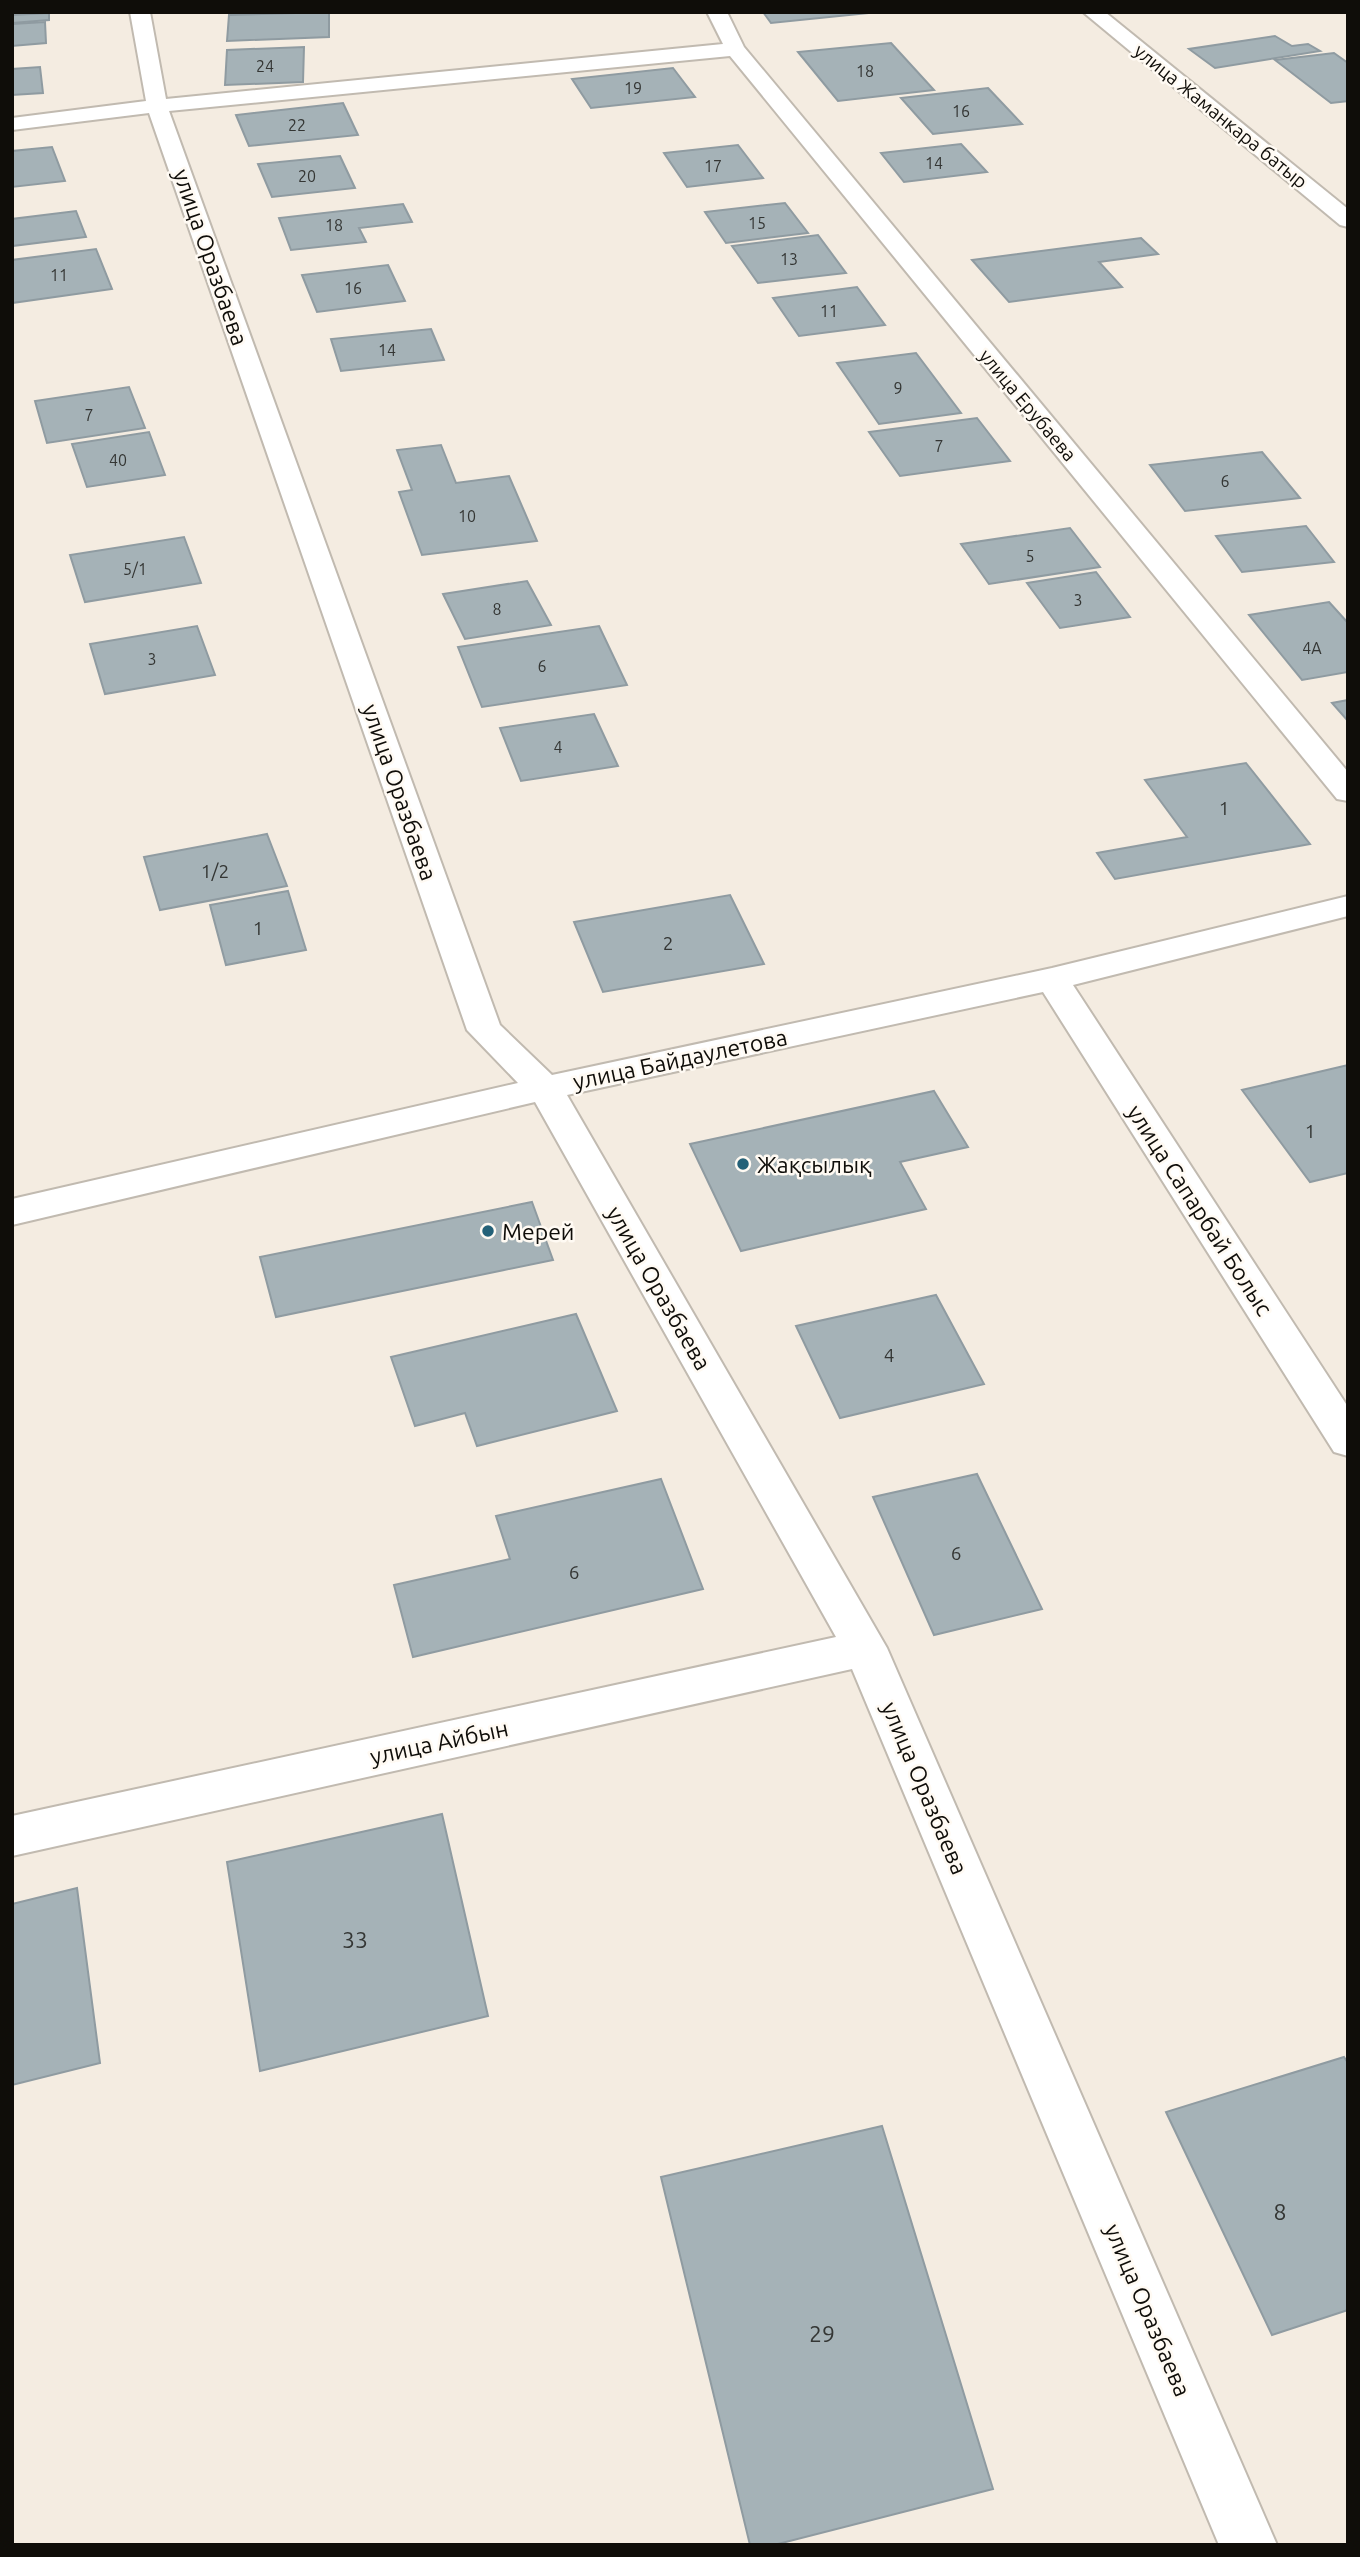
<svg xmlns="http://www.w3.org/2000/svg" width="1360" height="2557" font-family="Ubuntu,sans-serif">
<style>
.building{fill:#a5b2b7;stroke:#8f9ba1;stroke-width:2}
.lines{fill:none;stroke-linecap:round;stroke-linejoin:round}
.street-casing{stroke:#c1bab0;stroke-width:4}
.street{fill:#fff;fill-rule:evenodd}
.poi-dot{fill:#246178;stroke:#fffaf3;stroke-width:2.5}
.labels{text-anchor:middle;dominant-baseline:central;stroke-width:5;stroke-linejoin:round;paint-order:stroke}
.far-number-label{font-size:16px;fill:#343634}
.far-street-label{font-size:19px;fill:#0f0d09;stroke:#fffaf3}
.number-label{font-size:19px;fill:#343634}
.street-label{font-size:23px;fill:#0f0d09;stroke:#fffaf3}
.poi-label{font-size:23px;fill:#0f0d09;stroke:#fffaf3;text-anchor:start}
.near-number-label{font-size:23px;fill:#343634}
</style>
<rect width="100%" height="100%" fill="#f4ece1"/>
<g class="building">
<polygon points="329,12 329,37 227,41 229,15"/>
<polygon points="763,12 868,12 869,13 771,23"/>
<polygon points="49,13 49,20 12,23 12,15"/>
<polygon points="45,22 46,43 12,46 12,24"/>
<polygon points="1275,36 1292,46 1308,44 1320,51 1215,68 1189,49"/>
<polygon points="891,43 934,90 838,101 798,52"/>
<polygon points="304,47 303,82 225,85 227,50"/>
<polygon points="1334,53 1348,63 1348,101 1331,103 1275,60"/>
<polygon points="40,67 43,93 12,95 12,69"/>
<polygon points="673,68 695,97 591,108 572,79"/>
<polygon points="988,88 1022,124 933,134 901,98"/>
<polygon points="343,103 358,135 249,146 236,115"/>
<polygon points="961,144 987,172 904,182 881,153"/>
<polygon points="738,145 763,178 687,187 664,153"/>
<polygon points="52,147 65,181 12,187 12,151"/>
<polygon points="340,156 355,188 272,197 258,164"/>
<polygon points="785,203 808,233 726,243 705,212"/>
<polygon points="403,204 412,222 359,228 366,242 291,250 279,218"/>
<polygon points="76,211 86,237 12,246 12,219"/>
<polygon points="818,235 846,273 758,283 732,246"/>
<polygon points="1141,238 1158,254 1099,262 1122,287 1009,302 972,260"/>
<polygon points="96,249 112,289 12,303 12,260"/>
<polygon points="388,265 405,301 317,312 302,275"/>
<polygon points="857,287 885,325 799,336 773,298"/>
<polygon points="431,329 444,360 341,371 331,339"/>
<polygon points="916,353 961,413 879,424 837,363"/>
<polygon points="129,387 145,428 47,443 35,401"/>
<polygon points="977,418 1010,461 900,476 869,432"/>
<polygon points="149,432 165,475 87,487 72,444"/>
<polygon points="441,445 456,483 509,476 537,541 422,555 399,492 412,490 397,450"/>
<polygon points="1262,452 1300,498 1185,511 1150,465"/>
<polygon points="1306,526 1334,562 1242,572 1216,536"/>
<polygon points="1070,528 1100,567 989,584 961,544"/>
<polygon points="184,537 201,583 85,602 70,555"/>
<polygon points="1096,572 1130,617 1060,628 1027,583"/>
<polygon points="527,581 551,625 465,639 443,594"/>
<polygon points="1329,602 1348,623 1348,672 1302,680 1249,615"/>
<polygon points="197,626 215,675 105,694 90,644"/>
<polygon points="599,626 627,685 482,707 458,647"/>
<polygon points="1348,700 1348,721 1332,703"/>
<polygon points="594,714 618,766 521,781 500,728"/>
<polygon points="1246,763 1310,844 1115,879 1097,853 1187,837 1145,780"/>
<polygon points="267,834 287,886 160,910 144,857"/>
<polygon points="288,891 306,950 226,965 210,905"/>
<polygon points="730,895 764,964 603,992 574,922"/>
<polygon points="1348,1065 1348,1173 1310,1182 1242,1090"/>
<polygon points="934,1091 968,1147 900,1162 926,1209 741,1251 690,1144"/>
<polygon points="532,1202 553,1260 276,1317 260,1257"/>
<polygon points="936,1295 984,1384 840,1418 796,1326"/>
<polygon points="576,1314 617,1411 477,1446 465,1413 415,1426 391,1357"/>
<polygon points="977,1474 1042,1609 934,1635 873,1497"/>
<polygon points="661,1479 703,1589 413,1657 394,1585 510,1559 496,1516"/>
<polygon points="442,1814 488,2016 260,2071 227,1862"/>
<polygon points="77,1888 100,2063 12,2085 12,1904"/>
<polygon points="1344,2057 1348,2063 1348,2310 1272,2335 1166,2112"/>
<polygon points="882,2126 993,2489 774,2545 750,2545 661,2177"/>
</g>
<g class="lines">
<g class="street-casing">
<g id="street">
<polygon points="130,12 150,12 166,99 723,44 707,12 727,12 744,47 1348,772 1348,801 1337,799 730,56 169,111 500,1025 552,1075 1052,968 1348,896 1348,916 1073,985 1348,1407 1348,1456 1334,1452 1043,992 567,1095 887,1648 1277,2545 1219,2545 852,1669 12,1856 12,1816 836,1637 535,1102 12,1225 12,1199 518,1083 467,1030 149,113 12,130 12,118 146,101"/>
<polygon points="1083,12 1105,12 1348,209 1348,227 1340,225"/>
</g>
</g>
<use href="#street" class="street"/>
</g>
<g class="poi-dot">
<circle cx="743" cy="1164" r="7"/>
<circle cx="488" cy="1231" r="7"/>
</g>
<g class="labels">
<g class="far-number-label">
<text x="265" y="66">24</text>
<text x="865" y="71">18</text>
<text x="633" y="88">19</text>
<text x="961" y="111">16</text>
<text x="297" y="125">22</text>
<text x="934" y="163">14</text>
<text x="713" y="166">17</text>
<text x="307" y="176">20</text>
<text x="757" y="223">15</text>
<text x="334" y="225">18</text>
<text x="789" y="259">13</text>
<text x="59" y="275">11</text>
<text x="353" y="288">16</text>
<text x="829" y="311">11</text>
<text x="387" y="350">14</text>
<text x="898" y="388">9</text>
<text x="89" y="415">7</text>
<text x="939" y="446">7</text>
<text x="118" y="460">40</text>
<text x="1225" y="481">6</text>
<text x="467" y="516">10</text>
<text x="1030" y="556">5</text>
<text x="135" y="569">5/1</text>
<text x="1078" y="600">3</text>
<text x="497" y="609">8</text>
<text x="1312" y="648">4А</text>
<text x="152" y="659">3</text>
<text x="542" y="666">6</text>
<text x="558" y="747">4</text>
</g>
<g class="far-street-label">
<text transform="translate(1221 116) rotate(39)">улица Жаманкара батыр</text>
<text transform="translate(1028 405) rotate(50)">улица Ерубаева</text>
</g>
<g class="number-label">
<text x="1224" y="808">1</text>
<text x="215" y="871">1/2</text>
<text x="258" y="928">1</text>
<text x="668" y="943">2</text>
<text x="1310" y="1131">1</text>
<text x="889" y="1355">4</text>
<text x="956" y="1553">6</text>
<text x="574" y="1572">6</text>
</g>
<g class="street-label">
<text transform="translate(211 257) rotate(71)">улица Оразбаева</text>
<text transform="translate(400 792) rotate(71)">улица Оразбаева</text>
<text transform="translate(680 1059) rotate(-12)">улица Байдаулетова</text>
<text transform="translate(1200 1210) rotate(57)">улица Cапарбай Болыс</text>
<text transform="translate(659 1288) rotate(60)">улица Оразбаева</text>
<text transform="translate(439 1742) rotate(-12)">улица Айбын</text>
<text transform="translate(925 1788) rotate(67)">улица Оразбаева</text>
<text transform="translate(1148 2310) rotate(67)">улица Оразбаева</text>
</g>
<g class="poi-label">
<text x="757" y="1164">Жақсылық</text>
<text x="502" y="1231">Мерей</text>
</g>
<g class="near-number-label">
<text x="355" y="1939">33</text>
<text x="1280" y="2211">8</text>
<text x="822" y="2333">29</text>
</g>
</g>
<rect width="1360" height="2557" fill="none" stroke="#0f0d09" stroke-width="28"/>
</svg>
